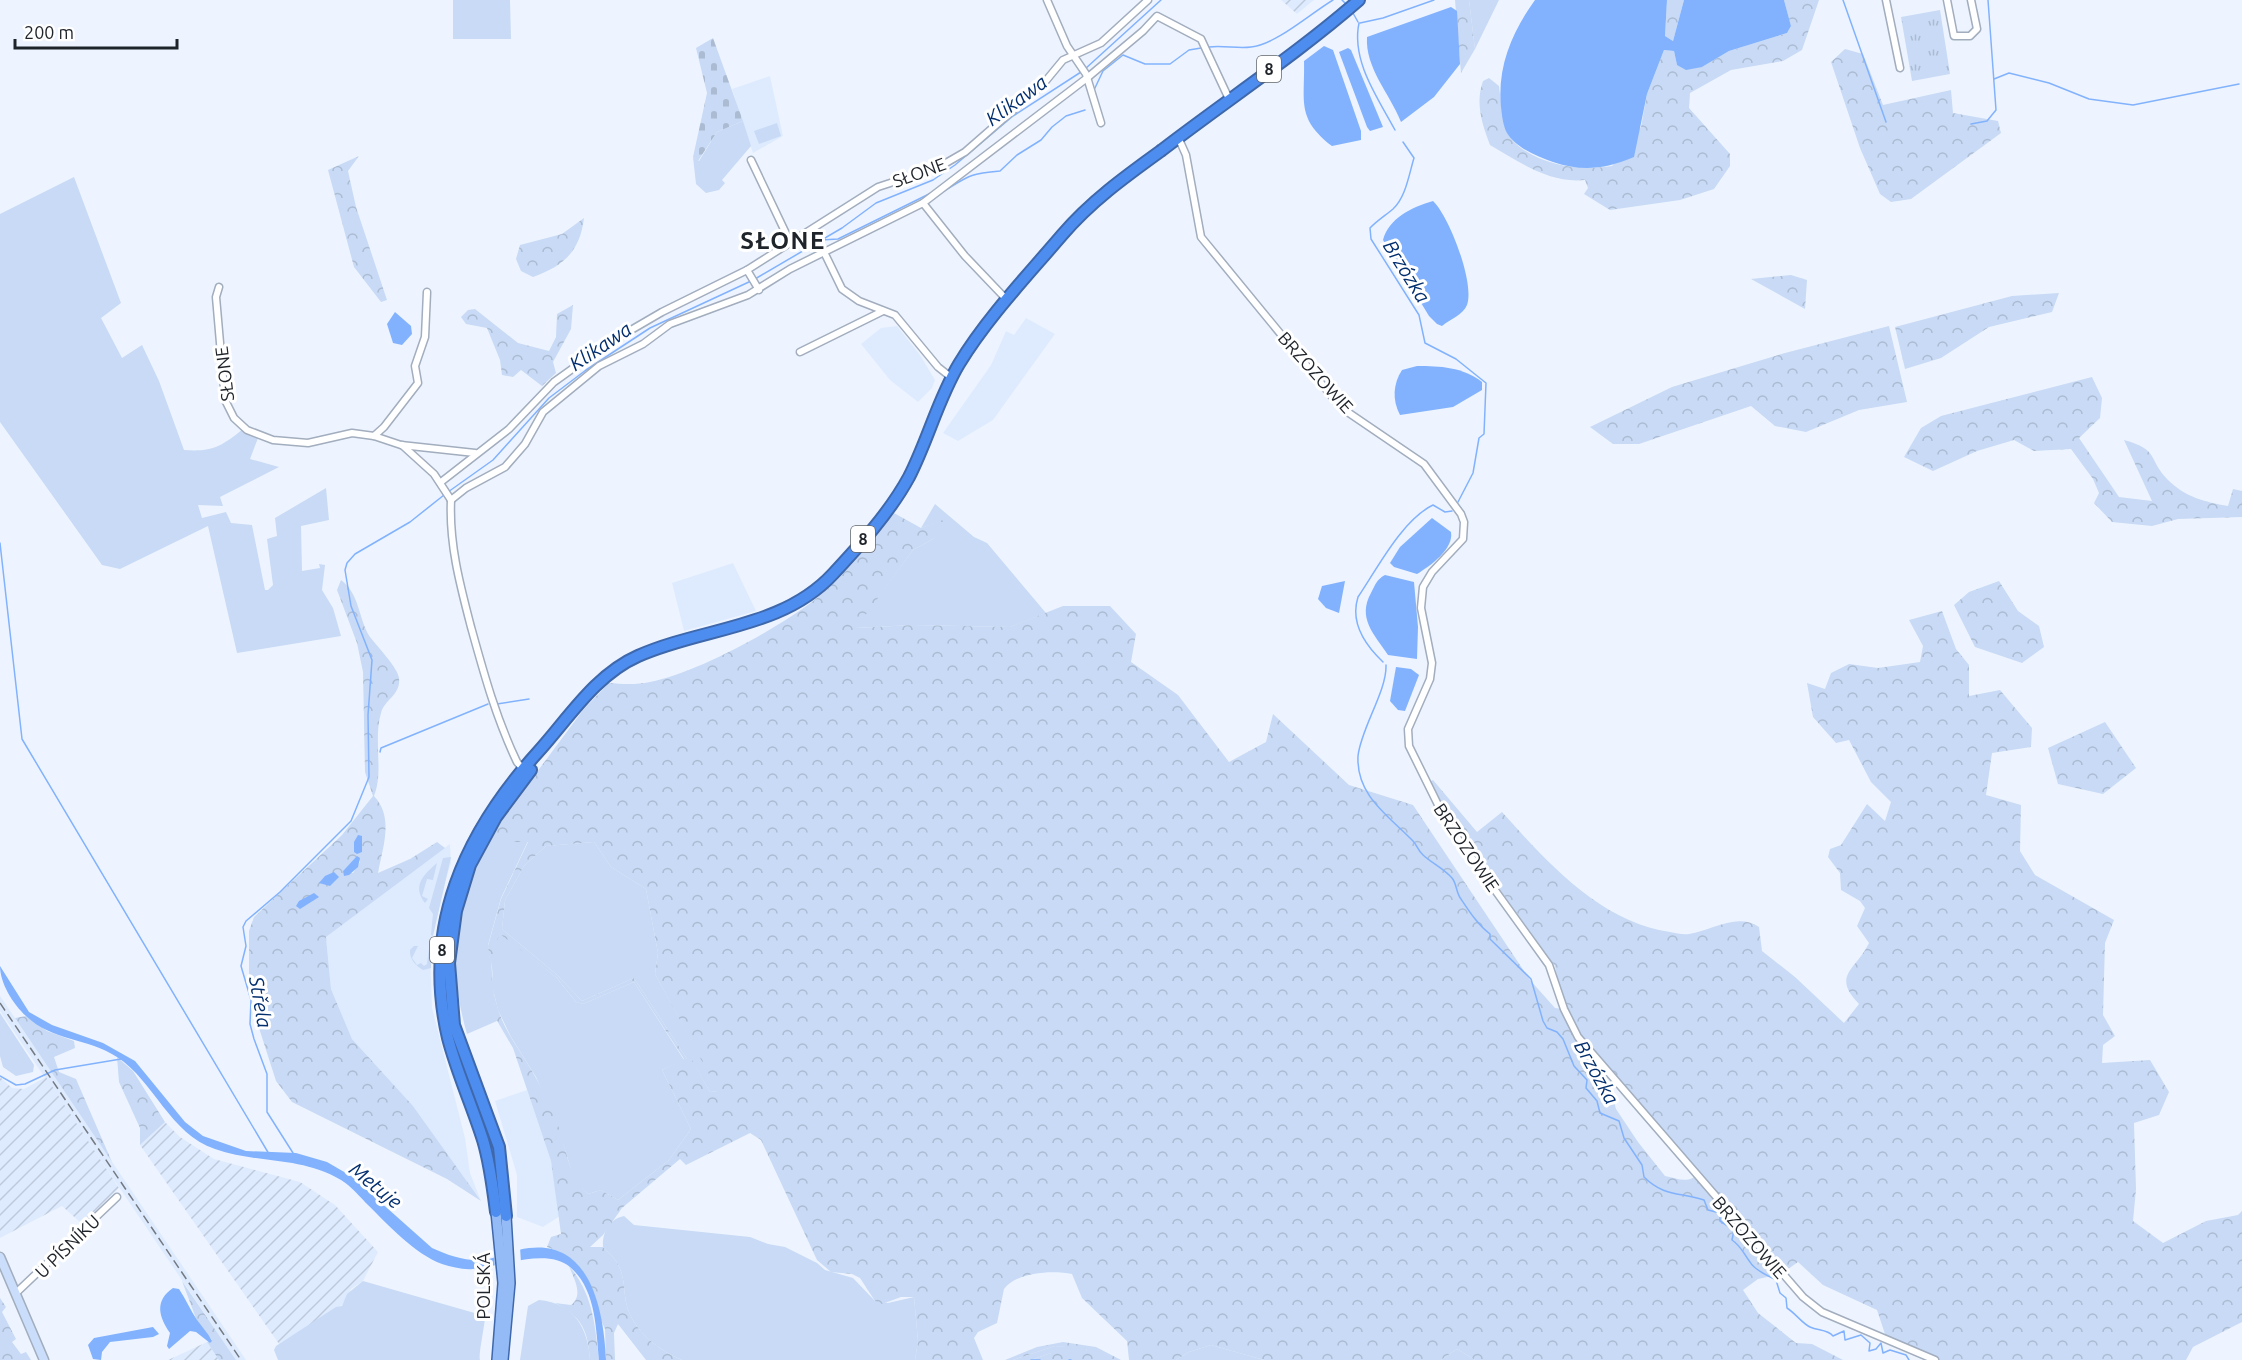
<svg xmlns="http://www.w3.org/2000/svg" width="2242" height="1360" font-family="Ubuntu,sans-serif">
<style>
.built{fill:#deebff}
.industrial{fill:url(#industrial-furrows)}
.green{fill:#c8daf5}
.forest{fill:url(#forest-crowns);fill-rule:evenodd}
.cemetery{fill:url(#cemetery-stones)}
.park{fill:url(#park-tufts)}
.water{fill:#82b2fd}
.pier{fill:#edf4ff}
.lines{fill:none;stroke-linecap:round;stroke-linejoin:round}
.stream{stroke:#82b2fd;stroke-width:1.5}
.street-casing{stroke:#a2adbe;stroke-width:9}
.secondary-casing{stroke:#a2adbe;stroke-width:11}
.primary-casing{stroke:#3e68ab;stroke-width:12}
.highway-casing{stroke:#3e68ab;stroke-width:14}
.street{stroke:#fff;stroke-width:6}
.secondary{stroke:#caddfa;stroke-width:8}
.primary{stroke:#95bbf6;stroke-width:9}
.highway{stroke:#4e8df0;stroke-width:10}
.rail{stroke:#747a82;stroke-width:1.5;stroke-dasharray:9 4.5;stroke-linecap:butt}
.labels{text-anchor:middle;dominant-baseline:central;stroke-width:6;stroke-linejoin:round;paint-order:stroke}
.shield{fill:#fff;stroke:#62666a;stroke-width:1.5}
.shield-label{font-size:16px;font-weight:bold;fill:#1f242a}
.street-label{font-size:18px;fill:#1f242a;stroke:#fff}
.water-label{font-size:20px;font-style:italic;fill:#032f6f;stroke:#fff}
.district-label{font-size:24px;font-weight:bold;letter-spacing:1.5px;fill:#1f242a;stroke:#fff}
</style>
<defs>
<pattern id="industrial-furrows" width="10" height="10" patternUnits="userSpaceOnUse" patternTransform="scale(1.5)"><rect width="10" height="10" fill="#deebff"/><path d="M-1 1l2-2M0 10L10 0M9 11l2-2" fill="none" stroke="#bec9db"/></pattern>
<pattern id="forest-crowns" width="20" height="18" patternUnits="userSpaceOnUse" patternTransform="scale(1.5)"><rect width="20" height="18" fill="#c8daf5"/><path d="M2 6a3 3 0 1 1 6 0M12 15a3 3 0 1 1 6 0" fill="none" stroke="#abbbd2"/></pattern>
<pattern id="cemetery-stones" width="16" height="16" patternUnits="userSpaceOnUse" patternTransform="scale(1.5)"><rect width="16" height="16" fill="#c8daf5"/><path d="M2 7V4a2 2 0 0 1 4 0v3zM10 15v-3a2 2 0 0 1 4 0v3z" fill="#abbbd2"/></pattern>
<pattern id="park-tufts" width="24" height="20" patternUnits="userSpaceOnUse" patternTransform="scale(1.5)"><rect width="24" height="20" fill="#c8daf5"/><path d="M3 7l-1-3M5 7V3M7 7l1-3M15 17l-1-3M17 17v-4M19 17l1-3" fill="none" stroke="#abbbd2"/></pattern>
</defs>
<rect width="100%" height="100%" fill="#edf4ff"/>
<g class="built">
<polygon points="770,76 783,136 753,153 732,89"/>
<polygon points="1026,318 1055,334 993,420 958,441 943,433 991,365 1006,331 1014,335"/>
<polygon points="897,326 920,355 935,380 932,388 918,402 890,380 861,344 881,328"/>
<polygon points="733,563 756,611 684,631 672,583"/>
<polygon points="450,844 451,863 437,906 430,952 432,1008 465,1138 470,1173 481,1201 413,1106 352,1039 331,989 326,937"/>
<polygon points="0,996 15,1018 246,1360 236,1360 8,1023 0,1011"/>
<polygon points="527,1090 551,1161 560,1216 543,1227 517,1217 517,1175 495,1101"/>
</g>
<g class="industrial">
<polygon points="1281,0 1314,0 1297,14"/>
<polygon points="0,1077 12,1088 24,1089 46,1077 119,1188 82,1224 62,1206 0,1238"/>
<polygon points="165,1122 180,1137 214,1159 300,1182 335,1205 378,1252 363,1281 351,1289 342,1305 279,1344 140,1145"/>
<polygon points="207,1342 219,1360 168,1360"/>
</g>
<g class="green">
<polygon points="453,0 510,0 511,39 453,39"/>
<polygon points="1469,0 1499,0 1475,49"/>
<polygon points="743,121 751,146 722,180 725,183 719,190 706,193 696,184 693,157 699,161 717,132"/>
<polygon points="777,123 781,136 759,144 754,131"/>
<path d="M74 177 121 303 101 318 122 358 142 345 159 381 184 450C212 452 221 447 243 429L258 438 250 459 279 467 220 497 223 506 198 505 202 518 226 512 231 523 252 525 265 590H268L273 585 267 539 277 536 275 518 326 488 329 520 301 526 302 571 320 568 319 564 325 565 322 590 333 608 341 636 237 653 208 526 120 569 102 565 0 422V214Z"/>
<polygon points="935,504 974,537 987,543 1046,613 1010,627 913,625 855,628 913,550 933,539 942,521 921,528"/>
<path d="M528 841 501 898 488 945 493 981 491 953 500 933 556 977 576 1002 583 1004 634 982 684 1060 662 1070 691 1129 669 1160 618 1200 601 1190 588 1194 575 1182 558 1127 536 1077 511 1037 498 1010 493 989 497 1021 467 1034C447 964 453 908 485 842Z"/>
<polygon points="594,842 611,867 646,889 658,953 655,974 719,1091 710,1092 691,1059 687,1059 634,978 582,1001 556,974 502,929 505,900 524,866 546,846"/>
<polygon points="451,857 433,936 431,935 433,914 429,908 443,858"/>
<path d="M437 863 433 880 427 879 422 896 428 899 425 903C412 886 423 875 437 863Z"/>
<path d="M430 940H432L431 968 423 970C416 966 409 959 410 950L414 946H418L412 958 417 965 421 963 424 966 427 964Z"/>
<polygon points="0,1013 34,1065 33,1072 16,1076 3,1067 0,1056"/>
<path d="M624 1216 634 1225 750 1237 768 1244 785 1247 817 1263 825 1270 853 1278 875 1301 888 1303 914 1297 918 1341 915 1360H682C656 1349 628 1327 625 1296 624 1283 623 1272 616 1261 612 1255 607 1252 603 1247 602 1233 609 1219 624 1216Z"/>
<path d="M363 1281 485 1316C485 1325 478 1355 480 1360H278L274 1350 276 1346 336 1307 342 1306 347 1294Z"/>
<path d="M539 1300C574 1303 588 1328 590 1360H520L528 1306Z"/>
<polygon points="1211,1345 1264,1360 1176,1360 1189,1352"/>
<polygon points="1055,1346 1087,1348 1086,1353 1051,1353 1031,1360 1013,1360"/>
<polygon points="1457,1349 1475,1360 1441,1360"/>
</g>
<g class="forest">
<polygon points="1455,0 1469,0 1475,49 1461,73"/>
<polygon points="1667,0 1684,0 1673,41 1665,36"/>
<path d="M1784 0H1819L1802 50 1783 61 1731 70 1690 93 1689 108 1730 154V166L1714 189 1680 200 1610 210 1584 194 1588 188 1585 180C1550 184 1519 162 1490 145 1482 124 1475 103 1483 81L1489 78 1499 86C1501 103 1502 129 1515 143 1540 166 1580 171 1612 166L1641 127 1647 94 1664 50 1674 51 1677 65 1702 67 1729 51 1787 33 1791 26Z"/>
<polygon points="1845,49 1863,54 1883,105 1951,90 1953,113 1998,121 2001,133 1911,199 1891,202 1880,194 1860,148 1831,62"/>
<polygon points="359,156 348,171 356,207 387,300 381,302 354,267 328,170"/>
<path d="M584 218C580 251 564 266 533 277L521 271 516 259 520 245 562 234Z"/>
<polygon points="1791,275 1807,280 1805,309 1751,279"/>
<polygon points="2059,293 2052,312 1989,327 1941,358 1905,369 1895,327 2012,296"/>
<polygon points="573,305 571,329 553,362 556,373 542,386 521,370 513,377 502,375 500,360 487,328 466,324 461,317 468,310 475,309 518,343 549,351 556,337 557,314"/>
<polygon points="1889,326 1907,402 1859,410 1806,432 1775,426 1751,406 1639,444 1613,444 1590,427 1672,387 1785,353"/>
<path d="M2092 377 2102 398 2100 418 2079 438 2119 497 2152 501 2124 440C2160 450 2147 458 2168 480 2185 497 2205 502 2228 506L2233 489 2242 491V517L2178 519 2152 526 2112 522 2094 503 2099 493 2093 479 2071 449 2034 451 2014 440 1977 451 1933 471 1904 457 1921 428 1941 416Z"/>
<path d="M894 513 921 528 943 520 945 527 933 539 913 550 856 628 913 625 1010 627 1063 606H1110L1136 634 1131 662 1178 695 1229 762 1266 742 1273 714 1349 785 1413 805 1530 980 1555 1008 1563 1009 1555 966 1442 809 1429 782 1433 780 1477 832 1502 812C1547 862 1600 922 1670 932 1676 933 1683 935 1689 934 1711 931 1737 912 1759 927L1762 951 1795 977 1844 1023 1859 1004C1831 975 1856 970 1869 943L1857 926 1865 908 1860 901 1841 890 1840 873 1828 857 1830 849 1841 845 1867 804 1885 821 1891 802 1871 782 1849 740 1836 743 1813 717 1807 683 1825 689 1831 673 1849 664 1878 668 1920 662 1923 646 1909 620 1942 611 1956 649 1969 665V696L2000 690 2032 728 2031 747 1992 753 1986 795 2021 805 2020 851 2035 875 2114 920 2105 943 2103 1015 2115 1036 2103 1045 2102 1063 2150 1060 2169 1092 2159 1115 2134 1123 2136 1189 2133 1221 2163 1243 2206 1221 2238 1215 2242 1211V1322L2193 1347 2186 1360H1935L1887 1340 1877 1310 1823 1285 1798 1262 1781 1274 1758 1279 1743 1290 1758 1313 1796 1343 1812 1344 1843 1360H1475L1457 1349 1441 1360H1264L1211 1345 1189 1352 1176 1360H1129L1127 1341 1082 1298 1072 1274C1052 1270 1017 1272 1004 1289L997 1323 978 1332 974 1338 983 1360H915L918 1341 914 1297H901L882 1304 875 1301 860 1278 852 1274 831 1272 817 1260 761 1140 750 1133 686 1165 680 1159 622 1208 603 1235 590 1247H603C607 1252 612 1255 616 1261 623 1272 624 1283 625 1296 628 1327 656 1349 682 1360H646L618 1324 614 1333 615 1360H606L605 1329 576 1263 560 1252 547 1247 551 1237 561 1234 551 1161 513 1048 496 1019 488 946 501 899 528 842H485L583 710 609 683C622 684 636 685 650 682 697 673 779 628 817 598 847 574 870 542 894 513ZM594 842 611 867 646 889 658 953 655 974 718 1091 710 1092 691 1058 687 1059 634 978 582 1001 556 974 502 929 505 900 524 866 546 846ZM500 934 556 977 576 1002 583 1004 634 982 684 1059 662 1070 691 1129 669 1160 618 1200 601 1190 588 1194C569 1176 567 1153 559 1128 553 1111 545 1094 536 1078 524 1055 506 1035 498 1009 490 983 488 958 500 934ZM1606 1072 1696 1175C1689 1184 1675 1178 1665 1176L1638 1142 1616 1109Z"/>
<path d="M341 580C360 594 358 618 370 637 377 646 398 668 399 678 401 695 385 699 381 713 373 740 384 771 374 796 394 817 383 846 378 873L410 859 437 842 445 848 326 937 331 989 352 1039 413 1106 481 1201 447 1179 292 1102 276 1081 259 1028 257 988 249 974V931L254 917 342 835 373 796 365 772 363 672 357 643 337 590ZM357 857 360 862 353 873 343 871Z"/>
<polygon points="1999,581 2018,611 2039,626 2044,647 2022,663 1975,647 1954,605 1969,592"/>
<polygon points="2105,722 2136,768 2103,794 2058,784 2048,748"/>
<polygon points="26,1016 47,1031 74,1041 75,1048 54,1057 59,1072 76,1079 112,1162 15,1018"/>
<polygon points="117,1057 133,1071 165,1122 140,1145 140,1128 119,1082"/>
<path d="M569 1266C593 1294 595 1325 599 1360H590C588 1330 582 1317 555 1303L571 1305C584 1295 574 1279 569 1266Z"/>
<polygon points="182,1281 236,1360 219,1360 207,1342 212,1340 197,1321"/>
<polygon points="0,1298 6,1307 2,1312 16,1339 12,1342 21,1354 26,1352 31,1360 0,1360"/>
<polygon points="1063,1342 1096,1347 1121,1360 1031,1360 1051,1353 1085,1353 1087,1349 1055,1346 1013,1360 1005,1360 1037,1347"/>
</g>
<polygon class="cemetery" points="713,38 743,121 717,132 698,161 693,157 707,93 696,48"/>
<polygon class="park" points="1940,10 1950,74 1912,81 1901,17"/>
<g class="water">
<path d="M1535 0H1667L1665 36 1673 41 1684 0H1784L1791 26 1787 33 1729 51 1702 67 1686 70 1677 65 1674 51 1664 50 1647 94 1634 157C1605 169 1583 172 1553 162 1538 157 1516 148 1507 133 1503 126 1502 115 1501 107 1497 67 1512 32 1535 0Z"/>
<path d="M1451 7 1457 11 1460 64 1434 97 1401 122C1390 94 1365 68 1367 37Z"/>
<path d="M1324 46 1333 50 1361 131V140L1332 146C1296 118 1305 102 1304 61Z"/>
<polygon points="1348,48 1351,50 1383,127 1370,131 1367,127 1339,52"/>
<path d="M1433 201C1449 216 1475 283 1467 305 1463 315 1450 319 1442 326L1437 324 1429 316 1383 240C1389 218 1412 207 1433 201Z"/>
<polygon points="395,312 411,326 412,334 402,345 393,343 387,324"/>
<path d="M1417 366C1440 366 1463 367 1482 382V390L1453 407 1400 415C1392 400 1393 384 1402 370Z"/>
<path d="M1432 518 1451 532C1454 549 1430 566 1417 574L1394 567 1390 563 1400 547Z"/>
<path d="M1385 575 1414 582 1418 627 1417 659 1388 655C1374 634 1357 618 1371 593 1375 585 1377 579 1385 575Z"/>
<polygon points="1345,581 1339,613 1326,608 1318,599 1322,586"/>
<polygon points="1396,667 1411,669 1419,675 1405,711 1398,710 1390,701"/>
<polygon points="358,835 362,836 362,852 357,854 354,852 354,842"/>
<polygon points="357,856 360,858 358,867 349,875 344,876 343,871"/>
<polygon points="334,872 339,877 330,886 319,883 325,876"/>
<polygon points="314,893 319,897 300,909 296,906 299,901"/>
<path d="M0 966 29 1012 52 1025 103 1043 135 1061 185 1122 203 1136 246 1151 296 1153 327 1162 351 1176 432 1248C449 1256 471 1263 489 1259 503 1256 516 1249 529 1248 592 1240 604 1314 606 1360H599C596 1329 596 1289 570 1267 547 1247 500 1267 473 1269 463 1270 452 1267 442 1264 415 1254 388 1225 368 1205 360 1197 351 1186 341 1180 300 1156 258 1164 215 1149 170 1134 154 1081 117 1057 88 1038 52 1041 26 1016 13 1004 0 983 0 966Z"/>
<path d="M173 1288 179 1289C186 1299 190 1310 197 1320 202 1327 208 1333 212 1341L210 1343 196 1332 190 1331 169 1349 167 1346 170 1333C159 1317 154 1301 173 1288Z"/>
<polygon points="153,1327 159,1334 153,1337 110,1342 102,1352 101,1360 93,1359 88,1345 94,1338"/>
</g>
<polygon class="pier" points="520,1247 521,1263 495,1268 494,1254"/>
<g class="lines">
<g class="stream">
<polyline points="1342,0 1345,3"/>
<polyline points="1843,0 1886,122"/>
<polyline points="1353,13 1358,22"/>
<path d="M1359 23C1351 61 1378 98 1395 130"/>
<polyline points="1360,23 1383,18 1434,0"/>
<path d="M1209 47C1223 45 1238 49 1251 47 1277 44 1311 13 1333 0"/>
<polyline points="1085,69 1161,0"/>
<polyline points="1994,79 2009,73 2049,83 2089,99 2133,105 2239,84"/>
<polyline points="1094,90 1103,71 1123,55 1145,64 1170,64 1189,50 1201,48"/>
<polyline points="1971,124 1987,121 1996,110 1988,0"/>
<path d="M1403 142 1414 158C1409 174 1406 197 1393 209 1386 215 1378 220 1370 228L1371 239 1419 315 1425 343 1456 359 1486 383 1484 434 1479 438 1473 473 1458 502"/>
<path d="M944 191C970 175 969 174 1000 171L1017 155 1041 140 1052 127 1066 116 1085 110"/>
<polyline points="821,240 838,239 931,193"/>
<polyline points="755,279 842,228 876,203 933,180 955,165 1013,116 1081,72"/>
<polyline points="448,492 493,460 549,398 586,370 650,328 751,281"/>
<polyline points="0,543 22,739 269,1154"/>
<path d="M1383 662C1365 645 1350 622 1358 597 1377 569 1402 520 1433 505L1445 512 1452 511"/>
<path d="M1386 665C1387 691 1361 728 1358 756 1356 796 1389 816 1413 841 1417 845 1418 851 1423 855 1433 864 1443 868 1452 878 1457 884 1456 893 1461 899 1469 911 1478 925 1490 934V939L1531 979 1543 1021 1547 1028 1557 1032 1563 1039 1574 1066 1587 1080 1586 1088 1597 1101 1600 1113 1619 1121 1624 1138 1642 1165 1644 1177C1664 1197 1680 1192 1704 1200L1708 1210 1720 1213V1221L1734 1230 1732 1240C1742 1247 1743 1253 1750 1262 1755 1271 1769 1276 1776 1280L1780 1293 1786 1298 1787 1308C1795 1313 1803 1324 1810 1327 1818 1331 1827 1329 1833 1336L1844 1331 1845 1340 1861 1335 1870 1343 1869 1351 1876 1349 1881 1343 1883 1353 1890 1350 1906 1355 1909 1360"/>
<polyline points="497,704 529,699"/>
<polyline points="380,752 381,748 488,704"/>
<polyline points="0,1076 16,1085 25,1084 55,1070 121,1059"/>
<polyline points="293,1153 267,1112 267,1074 254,1039 250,1024 251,1000 241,966 246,946 243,927 246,921 280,892 351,821 369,777 368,715 372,660 351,606 345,570 347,563 355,554 410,522 444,495"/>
<polyline points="1031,1360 1040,1360"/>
<polyline points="1069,1360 1071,1360"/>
</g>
<g class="street-casing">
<g id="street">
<polyline points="1047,0 1067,46 1086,74 1101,123"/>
<polyline points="1886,0 1900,68"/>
<polyline points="1947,0 1954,36 1970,36 1977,29 1971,0"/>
<polyline points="1178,137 1186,155 1201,237 1334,399 1349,413 1424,464 1461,514 1464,522 1463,539 1432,572 1423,587 1421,608 1432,663 1430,679 1408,729 1409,746 1448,825 1549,965 1564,1009 1578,1037 1803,1297 1822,1312 1935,1360"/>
<polyline points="751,160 790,242"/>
<polyline points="923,203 965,256 1007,300"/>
<polyline points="824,252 842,289 859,301 895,315 938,367 952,378"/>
<polyline points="747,270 759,290"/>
<polyline points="219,287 216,297 225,400 234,418 247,430 273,440 308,443 352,433 374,436 401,445 475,453"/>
<polyline points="800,352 883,311"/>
<polyline points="374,436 384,427 418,383 415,366 425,337 427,292"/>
<polyline points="402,445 434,474 451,500"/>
<polyline points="441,482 509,429 554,382 607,344 662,312 747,270 878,187 939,167 965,152 1044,83 1063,60 1101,43 1148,0"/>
<polyline points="451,500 466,488 505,467 525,444 543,412 599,366 643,344 670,324 748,295 790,269 923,203 1087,78 1143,31 1157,16 1201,39 1229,99"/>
<path d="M451 500C449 544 460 585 471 627 484 674 496 718 517 762L523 769"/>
<polyline points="16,1293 117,1197"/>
</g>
</g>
<g class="secondary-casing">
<polyline id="secondary" points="0,1257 44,1360"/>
</g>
<g class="primary-casing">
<g id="primary">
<polyline points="496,1212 503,1283 497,1360"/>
<polyline points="503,1360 510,1283 506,1216"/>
</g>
</g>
<g class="highway-casing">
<g id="highway">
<path d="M496 1212C493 1188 490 1163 483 1140 472 1105 457 1073 448 1038 422 927 464 834 538 752 568 719 595 675 638 656 703 627 782 629 833 574 860 545 890 512 909 477 928 440 938 399 959 364 987 318 1027 276 1062 235 1091 201 1126 176 1162 150 1227 100 1297 54 1359 0"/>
<polyline points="506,1216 499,1147 454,1025 449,963 456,911 470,865 496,817 531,770"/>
</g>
</g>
<use href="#street" class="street"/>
<use href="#secondary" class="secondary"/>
<use href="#primary" class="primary"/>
<use href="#highway" class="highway"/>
<polyline class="rail" points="0,1003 241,1360"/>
</g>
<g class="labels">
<g class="shield">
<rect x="1257" y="56" width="24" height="26" rx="4.5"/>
<rect x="851" y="526" width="24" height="26" rx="4.5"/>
<rect x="430" y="937" width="24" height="26" rx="4.5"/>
</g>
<g class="shield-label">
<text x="1269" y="69">8</text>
<text x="863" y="539">8</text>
<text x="442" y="950">8</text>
</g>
<g class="street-label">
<text transform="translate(919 172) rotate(-20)">SŁONE</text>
<text transform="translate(1316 372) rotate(48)">BRZOZOWIE</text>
<text transform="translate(224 374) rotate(-97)">SŁONE</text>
<text transform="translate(1467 847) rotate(56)">BRZOZOWIE</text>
<text transform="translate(1750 1237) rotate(49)">BRZOZOWIE</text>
<text transform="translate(67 1246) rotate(-44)">U PÍSNÍKU</text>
<text transform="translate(483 1286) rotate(-90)">POLSKÁ</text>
</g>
<g class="water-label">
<text transform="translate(1016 100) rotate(-36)">Klikawa</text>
<text transform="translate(1407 271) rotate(58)">Brzózka</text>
<text transform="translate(600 346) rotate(-34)">Klikawa</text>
<text transform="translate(261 1002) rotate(80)">Střela</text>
<text transform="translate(1597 1072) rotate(61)">Brzózka</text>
<text transform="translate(376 1185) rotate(39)">Metuje</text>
</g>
<g class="district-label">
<text x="783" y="240">SŁONE</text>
</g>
</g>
<path d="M15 39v9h162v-9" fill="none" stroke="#1f242a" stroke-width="3"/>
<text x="24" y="39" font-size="18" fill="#1f242a" stroke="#ffffff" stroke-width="4.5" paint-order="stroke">200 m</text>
</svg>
